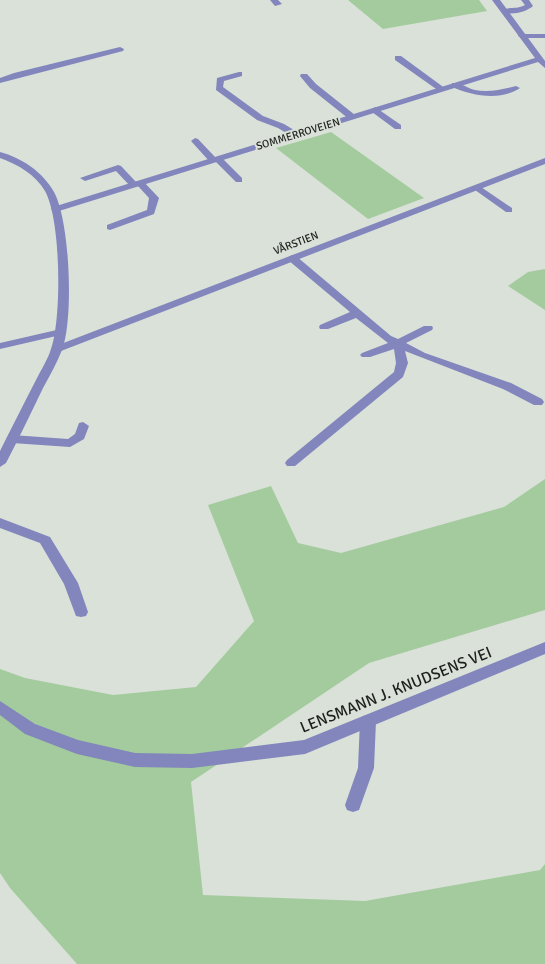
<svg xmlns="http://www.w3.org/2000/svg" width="545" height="964" font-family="Signika,sans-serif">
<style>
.green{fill:#a3cb9d}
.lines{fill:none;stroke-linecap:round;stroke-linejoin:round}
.service{fill:#8286bc;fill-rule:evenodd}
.minor{fill:#8286bc;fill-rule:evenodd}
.tertiary{fill:#8286bc;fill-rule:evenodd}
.labels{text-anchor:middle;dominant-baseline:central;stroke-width:4;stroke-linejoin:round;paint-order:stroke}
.far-street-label{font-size:11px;fill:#1d1f1c;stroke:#dae1d9}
.near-street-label{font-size:16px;fill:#1d1f1c;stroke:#dae1d9}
</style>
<rect width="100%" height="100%" fill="#dae1d9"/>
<g class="green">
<polygon points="348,0 479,0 487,11 383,29"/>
<polygon points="331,132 424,198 368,219 276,148"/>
<polygon points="545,269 545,310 508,286 528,272"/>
<polygon points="545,479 545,610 369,663 191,782 203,895 365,901 540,870 545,864 545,964 77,964 10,888 0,873 0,669 25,678 113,695 196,687 254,621 208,505 271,486 298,543 341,553 504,507"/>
</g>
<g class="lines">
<g class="service">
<polygon points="270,0 278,0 282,4 275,6"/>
<path d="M521 0H529L533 6C525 13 509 16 500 11 507 6 517 10 525 5Z"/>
<polygon points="519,34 545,34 545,38 522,38 518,36"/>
<polygon points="120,47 124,49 123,51 0,83 0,78 14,73"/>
<polygon points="395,56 401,56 446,89 439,91 395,60"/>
<polygon points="239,72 242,72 242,76 224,81 223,87 263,116 284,124 299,133 299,137 293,137 278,128 257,120 216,90 217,78"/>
<polygon points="301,74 307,74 316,84 355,115 355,119 349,119 310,88 300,76"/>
<path d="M452 83C460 82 467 88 475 90 489 93 503 89 516 86L520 88C501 101 472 96 452 87Z"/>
<polygon points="375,107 401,125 401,129 395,129 372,112 371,110"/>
<polygon points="195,138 198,139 215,157 221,157 242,178 242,182 236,182 216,162 210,162 191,141"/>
<polygon points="118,165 121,166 136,182 143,181 159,198 154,214 110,230 107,229 107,225 147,210 149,198 138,186 131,187 116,171 85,181 80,178"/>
<polygon points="478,185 512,208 512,212 506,212 475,190 473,188"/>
<polygon points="292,255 296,256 391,336 398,339 424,326 432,326 433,328 432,330 406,343 425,353 511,383 542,399 544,402 542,405 534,405 503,389 405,351 408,363 403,377 295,466 287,466 285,463 287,460 394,372 396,363 394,349 370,357 362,357 360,355 362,353 388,343 356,318 328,329 320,329 319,327 320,325 350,312 288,260 287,258"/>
<polygon points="61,329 65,330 66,332 65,334 0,349 0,343"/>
<polygon points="83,422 89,426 84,439 70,447 12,443 6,439 12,435 68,439 75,434 79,423"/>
<polygon points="0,518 50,537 78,583 88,612 86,616 81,617 76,616 64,584 40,543 0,528"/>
<polygon points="368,715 373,716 376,721 374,768 359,810 353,812 347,810 345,805 358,768 360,721 363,716"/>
</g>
<g class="minor">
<polygon points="492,0 500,0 545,61 545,68 538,62 59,211 53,211 51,209 53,207 535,58"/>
<polygon points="545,158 545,164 61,351 57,352 51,349 53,347"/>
<polygon points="545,642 545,654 305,754 192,768 135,767 77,754 25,734 0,715 0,701 35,724 78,740 135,753 192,754 304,740"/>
</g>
<path class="tertiary" d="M0 152C22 158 43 172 54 192 70 221 74 319 62 350 57 363 50 375 43 388 31 413 19 438 6 463L0 467V451C12 427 24 403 36 380 41 370 48 359 51 349 62 318 61 219 45 191 36 175 17 164 0 158Z"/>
</g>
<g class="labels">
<g class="far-street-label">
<text transform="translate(298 134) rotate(-17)">SOMMERROVEIEN</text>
<text transform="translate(296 243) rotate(-21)">VÅRSTIEN</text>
</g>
<g class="near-street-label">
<text transform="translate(396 690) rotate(-22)">LENSMANN J. KNUDSENS VEI</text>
</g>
</g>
</svg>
